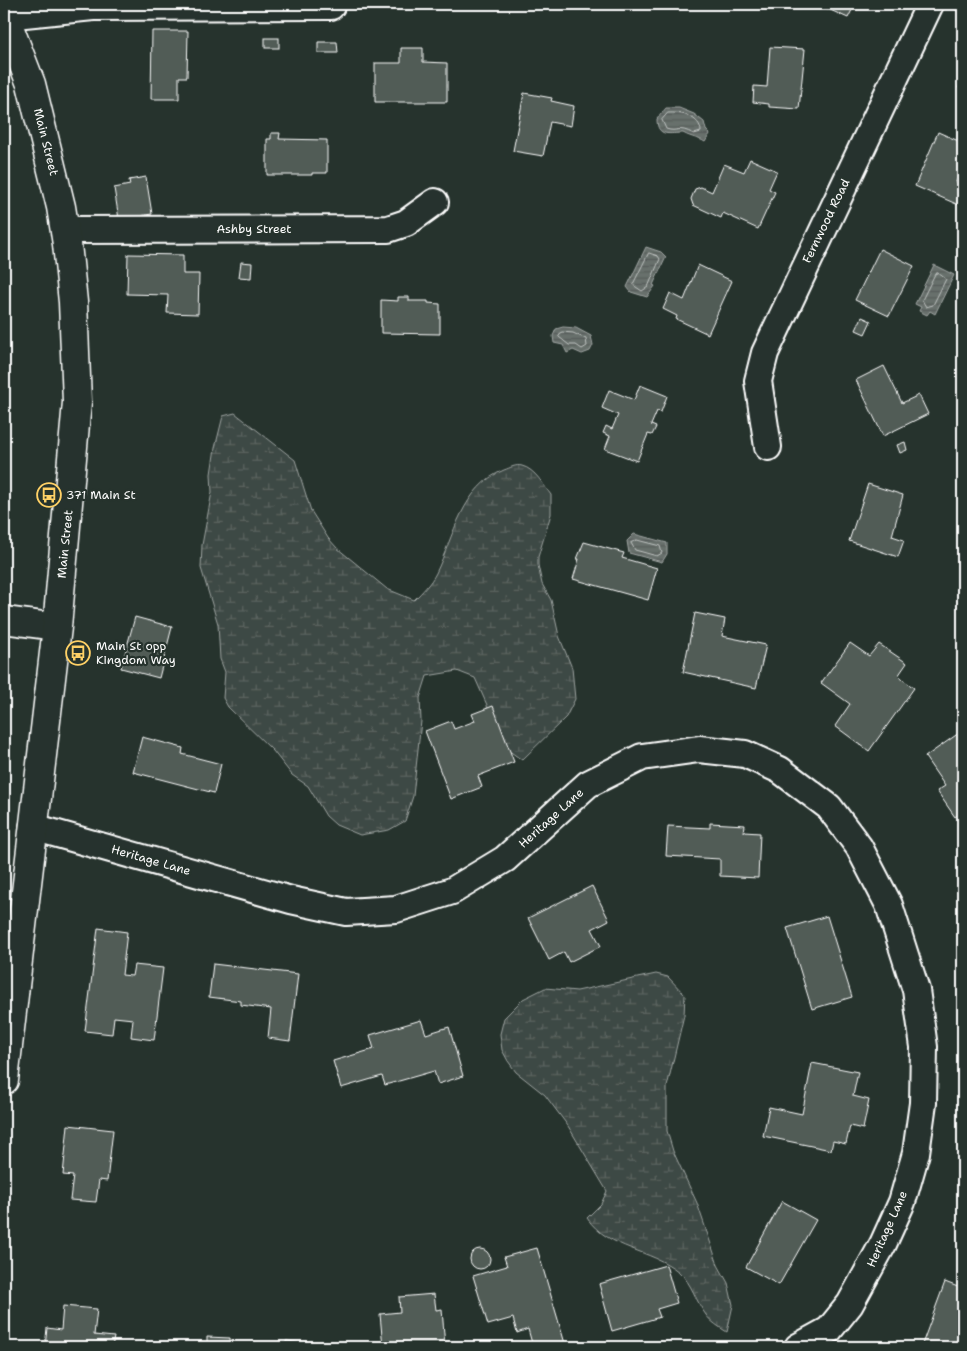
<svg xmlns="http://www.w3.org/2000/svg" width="967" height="1351" font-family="'Shantell Sans',sans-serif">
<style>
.wetland{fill:url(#wetland-marsh);stroke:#9ea4a2}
.water{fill:url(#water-rules);stroke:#a4a9a7}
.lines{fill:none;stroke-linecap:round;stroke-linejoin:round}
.shore{stroke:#c2c6c4;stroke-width:1}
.building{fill:#515c57;stroke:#fff}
.minor-casing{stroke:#fff;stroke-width:30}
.secondary-casing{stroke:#fff;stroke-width:31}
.minor{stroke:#26332d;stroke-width:26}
.secondary{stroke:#26332d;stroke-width:28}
.labels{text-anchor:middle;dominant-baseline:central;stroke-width:4.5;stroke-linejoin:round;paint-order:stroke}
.street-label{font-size:12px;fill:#fff;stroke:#26332d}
.poi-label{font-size:12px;fill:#fff;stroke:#26332d;text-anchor:start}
</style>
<defs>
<pattern id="wetland-marsh" width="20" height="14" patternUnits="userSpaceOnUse" patternTransform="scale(1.25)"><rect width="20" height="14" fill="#3e4944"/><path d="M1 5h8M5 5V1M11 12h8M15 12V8" fill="none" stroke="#5b6460"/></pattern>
<pattern id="water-rules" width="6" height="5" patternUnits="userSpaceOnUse" patternTransform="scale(1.25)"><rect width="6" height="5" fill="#67706c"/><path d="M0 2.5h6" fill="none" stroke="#575a59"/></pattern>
</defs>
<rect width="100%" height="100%" fill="#26332d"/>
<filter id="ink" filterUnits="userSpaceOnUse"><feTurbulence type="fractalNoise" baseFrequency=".02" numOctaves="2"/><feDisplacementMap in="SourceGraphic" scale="10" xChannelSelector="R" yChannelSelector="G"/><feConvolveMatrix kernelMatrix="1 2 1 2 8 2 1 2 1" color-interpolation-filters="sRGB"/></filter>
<g filter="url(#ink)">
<g class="wetland">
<path d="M235 413 295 460 311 511 328 538 337 548 387 589 414 600C422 592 431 583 436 573 454 536 462 487 504 470 510 468 516 464 522 466 535 469 544 486 551 495V514L538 557V565L542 584 551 600 559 636 572 668 575 699 566 717 522 760 508 750 489 722 487 705 475 678 457 671 427 676 420 698 421 721 413 796 405 821 389 830 360 835 336 825 326 816 308 786 292 775 273 751 228 707 223 698 225 672 220 659 218 624 201 568 202 545 212 492 211 474 215 448 223 416Z"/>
<path d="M656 974 668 977 685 995 684 1015 667 1087V1131L673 1151 697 1203 718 1265 728 1283 733 1305 727 1332C719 1327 711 1322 706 1315 696 1302 692 1283 679 1272 651 1249 609 1250 587 1218L601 1204 607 1191 568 1126 545 1095 516 1072 508 1061 502 1050 500 1034 504 1018 523 999 545 988 577 991Z"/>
</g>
<g class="water">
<path d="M666 108H679L694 114 704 122 706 130 710 134 705 142C699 138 692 138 683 133 670 133 657 138 657 119Z"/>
<polygon points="646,247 661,252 666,257 653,285 655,286 647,297 631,292 627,287"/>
<polygon points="934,265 954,275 935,314 930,311 927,315 919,311 921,307 915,304"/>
<polygon points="563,327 576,328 591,336 593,345 590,351 582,354 573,350 567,353 563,345 554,343 553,336 556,329"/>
<polygon points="634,534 667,543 667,554 662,562 629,553 627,541"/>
</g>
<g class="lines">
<g class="shore">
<path d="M668 113C681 112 701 117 701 132L694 134C677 125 678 133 666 129L662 120Z"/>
<polygon points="649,253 658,256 660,259 648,287 642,291 633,285"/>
<polygon points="938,273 946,279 933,305 926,307 922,300 935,274"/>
<polygon points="562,332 573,333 586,339 587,346 582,349 576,345 569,345 559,337"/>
<polygon points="637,540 660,546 662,553 657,556 635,550 631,543"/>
</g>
</g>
<g class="building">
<polygon points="817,4 855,4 848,18"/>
<polygon points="152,31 188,31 187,77 179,77 179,99 151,99"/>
<rect x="265" y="38" width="14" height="10"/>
<polygon points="318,42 337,42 338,53 318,53"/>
<polygon points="770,47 805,49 799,109 769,107 769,104 753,102 754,86 767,87"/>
<polygon points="401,48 423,48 423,62 447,63 447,102 375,102 375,63 401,63"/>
<polygon points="963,77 963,91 958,88"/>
<polygon points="524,93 552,98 551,101 574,106 571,126 550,122 543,156 513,151"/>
<polygon points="938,132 963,143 963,165 956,182 963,185 961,206 915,186"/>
<polygon points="271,133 280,133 279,139 327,140 327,173 312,173 312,175 267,175 267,139 271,139"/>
<polygon points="750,159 777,171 769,189 775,192 758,229 723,213 721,218 693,205 691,199 695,189 701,187 712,192 724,164 744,172"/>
<polygon points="146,177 152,214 119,219 114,188 130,185 129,180"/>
<polygon points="880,249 914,266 889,316 855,300"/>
<polygon points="128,254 183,255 183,274 199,274 198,314 167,313 168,295 127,294"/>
<polygon points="241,262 252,263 251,278 239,277"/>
<polygon points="698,265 732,281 708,334 676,319 677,316 663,309 670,293 684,300"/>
<polygon points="398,297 409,297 409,301 428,301 428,303 440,304 440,334 381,333 381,300 398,301"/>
<polygon points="862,317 871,321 865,334 856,330"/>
<polygon points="884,366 902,403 919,395 928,414 883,436 856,380"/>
<polygon points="640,385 667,396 661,412 657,411 651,425 656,427 652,435 648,434 637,461 605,449 610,436 603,433 606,426 612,429 618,415 602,408 609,390 634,400"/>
<polygon points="905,442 907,450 900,453 897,445"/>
<polygon points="868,484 903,495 892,536 904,540 898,557 849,541"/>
<polygon points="584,542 624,553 622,558 657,568 648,600 573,579 579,559 577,559"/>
<polygon points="695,613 725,619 722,636 766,645 756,688 683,672"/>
<polygon points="135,617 172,627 159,678 121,668"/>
<polygon points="850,643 869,656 879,644 907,663 898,676 914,688 869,751 835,726 850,704 821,683"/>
<polygon points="493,706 514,762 478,776 482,787 451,799 425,731 451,721 454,729 475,721 472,714"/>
<polygon points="959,733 963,739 963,811 955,817 937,791 945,786 925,757"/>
<polygon points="142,737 183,748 182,754 221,764 214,793 133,772"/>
<polygon points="710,823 745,825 744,832 760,833 758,878 720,876 720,859 666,856 668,826 710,828"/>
<polygon points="592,886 609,920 592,929 601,946 569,962 564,952 549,960 528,918"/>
<polygon points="827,916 852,997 812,1009 787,928"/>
<polygon points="98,928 127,932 122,975 132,976 134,965 163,968 154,1040 131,1037 133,1019 114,1017 112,1034 85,1031"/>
<polygon points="213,964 298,974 290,1041 268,1038 271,1009 241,1005 241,1001 209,997"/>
<polygon points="421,1020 426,1034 449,1027 463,1076 438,1084 434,1071 385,1085 382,1076 341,1088 333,1061 374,1049 370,1035"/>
<polygon points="812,1063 858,1072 853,1096 869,1100 863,1129 850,1126 846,1144 833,1141 831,1150 763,1136 769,1107 802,1114"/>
<polygon points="68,1125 113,1130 107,1181 99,1180 96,1202 70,1200 73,1176 63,1175"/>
<polygon points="782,1201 816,1220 779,1285 746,1267"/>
<polygon points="537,1248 566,1347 533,1347 528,1329 517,1333 513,1318 488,1325 473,1276 507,1266 504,1257"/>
<circle cx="480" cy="1259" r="10"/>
<polygon points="666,1265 677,1303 657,1309 660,1317 612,1331 599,1284"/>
<polygon points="945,1282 963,1289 963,1347 921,1347"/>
<polygon points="434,1294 436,1310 442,1309 445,1347 383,1347 380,1314 400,1312 399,1297"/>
<polygon points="63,1306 97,1309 94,1335 114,1337 112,1347 45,1347 47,1328 61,1330"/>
<polygon points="207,1337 230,1338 230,1347 157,1347 157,1342 207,1346"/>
<polygon points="286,1341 348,1347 286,1347"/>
</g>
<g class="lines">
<g class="minor-casing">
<g id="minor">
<polyline points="5,16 93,7 331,6"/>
<polyline points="65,230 388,229 406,223 435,202"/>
<polyline points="768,447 758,381 765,353 930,4"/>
<polyline points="4,620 57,627"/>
<polyline points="33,827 291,900 346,912 396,909 452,891 505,859 588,784 642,757 699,749 745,754 780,770 829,807 859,847 889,905 916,990 924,1047 923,1103 916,1153 902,1202 883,1244 850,1304 829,1330 798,1347"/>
</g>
</g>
<g class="secondary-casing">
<polyline id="secondary" points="4,14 31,84 61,207 67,244 73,302 77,402 57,627 4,1080"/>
</g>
<use href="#minor" class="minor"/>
<use href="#secondary" class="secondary"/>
</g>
</g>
<defs>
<g id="bus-ring" transform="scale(1.25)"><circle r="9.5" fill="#26332d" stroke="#ffd166" stroke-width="1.5"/><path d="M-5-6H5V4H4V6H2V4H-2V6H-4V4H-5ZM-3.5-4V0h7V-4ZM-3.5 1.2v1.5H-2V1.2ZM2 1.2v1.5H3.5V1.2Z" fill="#ffd166"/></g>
</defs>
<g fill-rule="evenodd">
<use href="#bus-ring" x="49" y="495"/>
<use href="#bus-ring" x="78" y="653"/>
</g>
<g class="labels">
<g class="street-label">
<text transform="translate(46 142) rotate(76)">Main Street</text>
<text transform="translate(826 221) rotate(-64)">Fernwood Road</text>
<text x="254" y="229">Ashby Street</text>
<text transform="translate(65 544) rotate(-84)">Main Street</text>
<text transform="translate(551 818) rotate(-42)">Heritage Lane</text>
<text transform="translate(151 860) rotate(16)">Heritage Lane</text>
<text transform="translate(887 1229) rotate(-66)">Heritage Lane</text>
</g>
<g class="poi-label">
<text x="66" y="495">371 Main St</text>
<text x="96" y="646">Main St opp<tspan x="96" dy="14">Kingdom Way</tspan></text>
</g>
</g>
<rect width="967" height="1351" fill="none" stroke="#26332d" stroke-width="20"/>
<rect x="10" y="10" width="947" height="1331" fill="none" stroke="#fff" stroke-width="2" filter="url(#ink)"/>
</svg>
